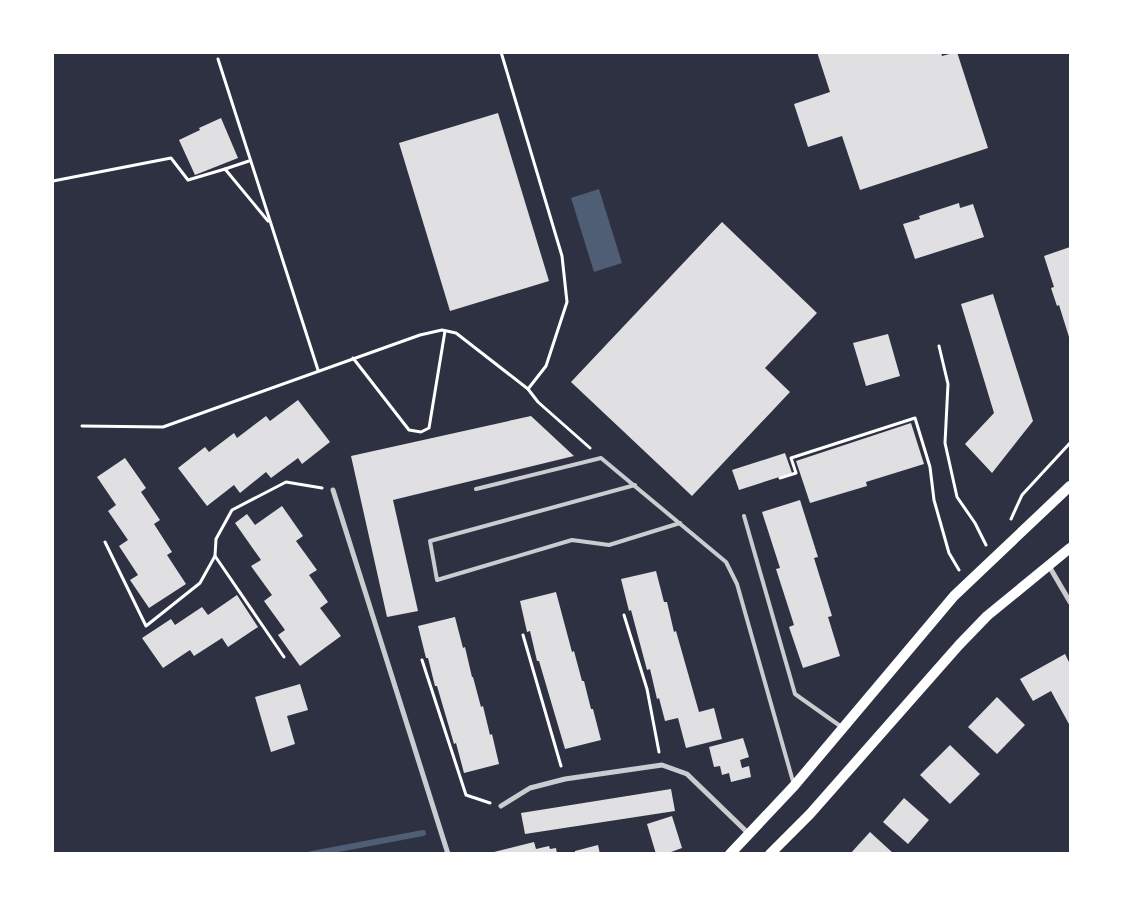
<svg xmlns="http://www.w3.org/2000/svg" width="1123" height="906" font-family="Quicksand,sans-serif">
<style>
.water{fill:#4f5d75}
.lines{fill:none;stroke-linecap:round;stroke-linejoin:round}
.stream{stroke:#4f5d75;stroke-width:6}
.building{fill:#e0e0e3}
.path{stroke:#fff;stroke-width:3}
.service{stroke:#caccd0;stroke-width:4}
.minor{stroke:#caccd0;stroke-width:5}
.secondary{stroke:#fff;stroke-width:10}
</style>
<rect width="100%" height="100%" fill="#2d3142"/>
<polygon class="water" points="599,189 622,263 594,272 571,198"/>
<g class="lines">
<polyline class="stream" points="312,854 423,833"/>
</g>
<g class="building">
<polygon points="817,52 941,52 942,56 957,52 988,148 860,190 842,136 808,147 794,104 830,92"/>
<polygon points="498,113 549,281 450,311 399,143"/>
<polygon points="221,118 238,158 195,175 179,140 200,130 199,128"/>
<polygon points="959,203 960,208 973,204 984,237 915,259 903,224 920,219 919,216"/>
<polygon points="722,222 817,313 765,368 790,392 692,496 571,382"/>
<polygon points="1070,247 1070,336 1069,337 1059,305 1057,306 1051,288 1054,287 1044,256"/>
<polygon points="993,294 1033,421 992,473 965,444 994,413 961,304"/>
<polygon points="888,334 900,376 866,386 853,343"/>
<polygon points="298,400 330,442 302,464 298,458 271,478 266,472 240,493 234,485 207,506 178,468 205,447 209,452 234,433 237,438 266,416 270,421"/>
<polygon points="531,416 574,456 393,500 418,611 387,617 351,456"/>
<polygon points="911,423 924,464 866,482 867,486 810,503 796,461"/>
<polygon points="785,453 792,473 739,490 732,470"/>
<polygon points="125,458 146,488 141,492 160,520 154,524 172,552 167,555 186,584 149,608 130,580 138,575 119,546 128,540 108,511 116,505 97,477"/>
<polygon points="800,500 818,557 814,558 832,616 828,617 840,656 803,668 789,627 794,625 776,569 780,568 762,512"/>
<polygon points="282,506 303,536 296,541 317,570 309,575 328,602 320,608 341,636 300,666 278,635 285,630 264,601 272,595 251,566 261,560 235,523 247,514 255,525"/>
<polygon points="656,571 664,602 667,602 674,632 676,631 699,712 714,708 722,739 686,748 678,718 665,721 659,698 657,699 650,669 647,670 631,610 629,611 621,579"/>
<polygon points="556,592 572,652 574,651 582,681 584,681 591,709 593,709 601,740 565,749 539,661 537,661 530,631 527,632 520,601"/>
<polygon points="237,595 258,627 228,647 222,638 194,656 190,650 163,668 142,638 171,619 175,625 202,607 208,615"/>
<polygon points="455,617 463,648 465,647 472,677 473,677 481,707 483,706 490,735 492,734 499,764 464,773 456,743 454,744 437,686 435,686 428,658 426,658 418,626"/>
<polygon points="1065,654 1070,664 1070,726 1051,691 1033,701 1020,679"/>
<polygon points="300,684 308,710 287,716 295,744 271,752 255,697"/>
<polygon points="997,697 1025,725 997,754 968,727"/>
<polygon points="743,738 749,757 740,760 742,768 749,766 751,777 731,782 729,773 722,775 720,766 714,767 709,747"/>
<polygon points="950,745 980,774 950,804 920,775"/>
<polygon points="671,789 675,811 525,834 521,813"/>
<polygon points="904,798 929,820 908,844 883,822"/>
<polygon points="672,816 682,848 671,852 672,854 656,854 647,824"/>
<polygon points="870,832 894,854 850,854"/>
<polygon points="534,842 536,849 549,846 550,849 556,848 557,854 486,854"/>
<polygon points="598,845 600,854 575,854 575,851"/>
</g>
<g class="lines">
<g class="path">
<polyline points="501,52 562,256 567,302 546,366 528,389"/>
<polyline points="218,59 318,370"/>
<polyline points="225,169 249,161"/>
<polyline points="53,181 171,158 188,180 225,169 268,221"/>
<polyline points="939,346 948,384 945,443 957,497 975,523 986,545"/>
<polyline points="353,358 409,430 421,432 429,428 445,331"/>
<polyline points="82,426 163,427 420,335 442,330 456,333 528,389 538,402 590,448"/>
<polyline points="780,478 796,473 791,458 915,418 930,467 934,500 949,553 959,570"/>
<polyline points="1011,519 1022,495 1070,443"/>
<polyline points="105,542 146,626 200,583 215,556 284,657"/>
<polyline points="215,556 216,539 232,510 286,482 322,488"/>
<polyline points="624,615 647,689 659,752"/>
<polyline points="523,635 561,766"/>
<polyline points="422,660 466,795 490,803"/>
</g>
<g class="service">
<polyline points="635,485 430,541 437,580 572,540 609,545 680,523"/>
<polyline points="476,489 601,458 726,562 737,584 794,785"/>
<polyline points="744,516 795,694 843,728"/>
</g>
<g class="minor">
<polyline points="333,490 448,854"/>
<polyline points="1049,566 1070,602"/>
<polyline points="501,806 530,788 565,779 662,765 687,774 749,834"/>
</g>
<g class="secondary">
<polyline points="730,854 794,786 954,596 1070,486"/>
<polyline points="770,854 810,814 959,645 987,616 1070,548"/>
</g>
</g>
<rect width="1123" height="906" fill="none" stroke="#ffffff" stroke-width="108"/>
</svg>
